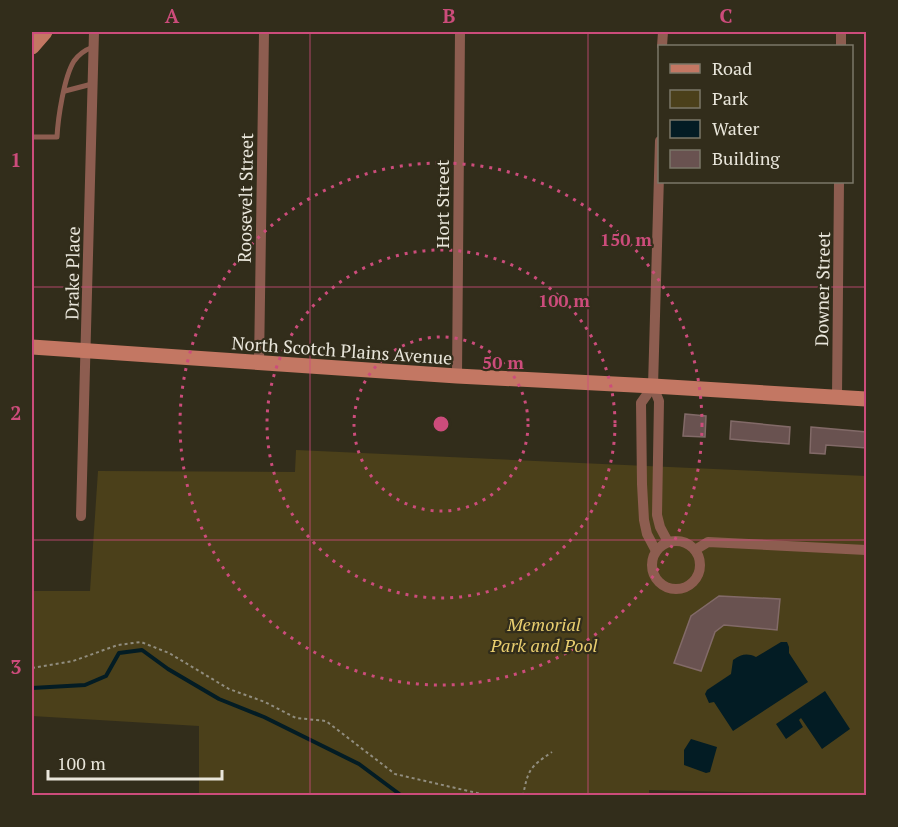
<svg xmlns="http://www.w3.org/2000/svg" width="898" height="827" font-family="'PT Serif',serif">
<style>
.park{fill:#4b401a}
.water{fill:#031c24}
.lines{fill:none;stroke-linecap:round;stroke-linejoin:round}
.stream{stroke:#031c24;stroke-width:4}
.building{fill:#695250;stroke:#826a68;stroke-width:1.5}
.path{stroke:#918d7f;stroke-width:2;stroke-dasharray:3 3;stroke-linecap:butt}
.lane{stroke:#8d5d50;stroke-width:5}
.street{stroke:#8d5d50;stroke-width:10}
.secondary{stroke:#c37763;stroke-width:15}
.grid{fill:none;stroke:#cc4c7b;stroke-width:1.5;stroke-opacity:0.55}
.ring{fill:none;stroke:#cc4c7b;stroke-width:3;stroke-dasharray:3 6}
.labels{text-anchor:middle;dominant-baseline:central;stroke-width:4.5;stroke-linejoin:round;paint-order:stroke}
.street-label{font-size:18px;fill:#e9e6db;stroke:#322d1b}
.park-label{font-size:18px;font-style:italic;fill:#e9ce6f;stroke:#322d1b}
.centre{fill:#cc4c7b;stroke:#322d1b;stroke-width:3}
.ring-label{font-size:18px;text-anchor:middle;font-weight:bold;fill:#cc4c7b;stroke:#322d1b;stroke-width:4.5;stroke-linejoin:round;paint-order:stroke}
.neatline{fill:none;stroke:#cc4c7b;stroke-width:2}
.grid-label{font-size:20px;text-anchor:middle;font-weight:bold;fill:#cc4c7b}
</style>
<rect width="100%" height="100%" fill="#322d1b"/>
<polygon class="park" points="296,450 866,476 866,795 649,790 649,796 199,795 199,726 32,716 32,591 90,591 98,471 295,472"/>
<g class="water">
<path d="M781 642H787L789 647V653L808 682 733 731 714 702 709 703 705 694 707 690 731 674 733 660C742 654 747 653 756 657Z"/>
<polygon points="825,691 850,729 822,749 801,718 799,720 803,727 786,739 776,724"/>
<polygon points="691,739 717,747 710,772 706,773 684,765 684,750"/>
</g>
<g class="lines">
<polyline class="stream" points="32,688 85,685 106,676 119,653 142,650 168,669 219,699 264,717 359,764 402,796"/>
</g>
<g class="building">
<polygon points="685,414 706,416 705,437 683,436"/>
<polygon points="731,421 790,427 789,444 730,439"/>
<polygon points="811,427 867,432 867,448 826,445 825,454 810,453"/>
<polygon points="719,596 780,599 777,630 724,625 715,632 701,671 674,663 691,616"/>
</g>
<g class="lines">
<g class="path">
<polyline points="32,668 73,661 118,645 141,642 169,653 229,689 265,702 296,718 326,721 395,774 490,796"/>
<path d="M523 796C528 769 530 767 552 752"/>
</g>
<g class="lane">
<polyline points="65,91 92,84"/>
<path d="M32 137H57C58 118 64 77 74 61 79 54 85 50 93 47"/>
</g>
<g class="street">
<polyline points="662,46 663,32"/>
<polyline points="841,46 841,32"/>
<polyline points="660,141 653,386 659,401 657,515 660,527 668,542"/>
<polyline points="259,364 264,32"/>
<polyline points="457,376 460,32"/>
<polyline points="653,386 641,403 642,484 644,520 647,534 656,551"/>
<polyline points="837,397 839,182"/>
<polyline points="81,516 94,32"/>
<circle cx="676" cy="565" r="24"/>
<polyline points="695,550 708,542 866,550"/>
</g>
<g class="secondary">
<polyline points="32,47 45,32"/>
<polyline points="32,347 457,376 653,386 866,399"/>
</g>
</g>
<path class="grid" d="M310 32V796M588 32V796M32 287H866M32 540H866"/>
<g class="ring">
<circle cx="441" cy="424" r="87"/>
<circle cx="441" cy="424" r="174"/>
<circle cx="441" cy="424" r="261"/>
</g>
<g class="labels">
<g class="street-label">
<text transform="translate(245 198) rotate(-89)">Roosevelt Street</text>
<text transform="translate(442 204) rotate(-90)">Hort Street</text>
<text transform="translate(72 273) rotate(-89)">Drake Place</text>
<text transform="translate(822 289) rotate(-89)">Downer Street</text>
<text transform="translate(342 350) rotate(4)">North Scotch Plains Avenue</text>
</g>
<g class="park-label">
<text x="544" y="624">Memorial<tspan x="544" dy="21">Park and Pool</tspan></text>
</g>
</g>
<circle cx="441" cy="424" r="9" class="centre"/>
<g class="ring-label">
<text x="626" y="246">150 m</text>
<text x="564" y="307">100 m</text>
<text x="503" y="369">50 m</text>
</g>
<rect width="898" height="827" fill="none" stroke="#322d1b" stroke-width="66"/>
<rect x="658" y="45" width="195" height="138" fill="#322d1b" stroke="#7b7768" stroke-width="1.5"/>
<rect x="670" y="64" width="30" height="9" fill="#c37763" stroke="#7b7768" stroke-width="1.5"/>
<text x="712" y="75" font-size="18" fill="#e9e6db">Road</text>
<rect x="670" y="90" width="30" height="18" fill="#4b401a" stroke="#7b7768" stroke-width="1.5"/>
<text x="712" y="105" font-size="18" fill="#e9e6db">Park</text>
<rect x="670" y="120" width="30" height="18" fill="#031c24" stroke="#7b7768" stroke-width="1.5"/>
<text x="712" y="135" font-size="18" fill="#e9e6db">Water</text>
<rect x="670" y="150" width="30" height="18" fill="#695250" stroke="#7b7768" stroke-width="1.5"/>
<text x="712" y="165" font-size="18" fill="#e9e6db">Building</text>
<path d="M48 770v9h174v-9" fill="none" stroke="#e9e6db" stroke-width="3"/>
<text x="57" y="770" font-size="18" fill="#e9e6db" stroke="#322d1b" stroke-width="4.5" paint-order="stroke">100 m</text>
<rect x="33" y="33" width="832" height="761" class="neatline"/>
<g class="grid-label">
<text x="172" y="23">A</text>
<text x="449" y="23">B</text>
<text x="726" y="23">C</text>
<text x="16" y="167">1</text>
<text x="16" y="420">2</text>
<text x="16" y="674">3</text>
</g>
</svg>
